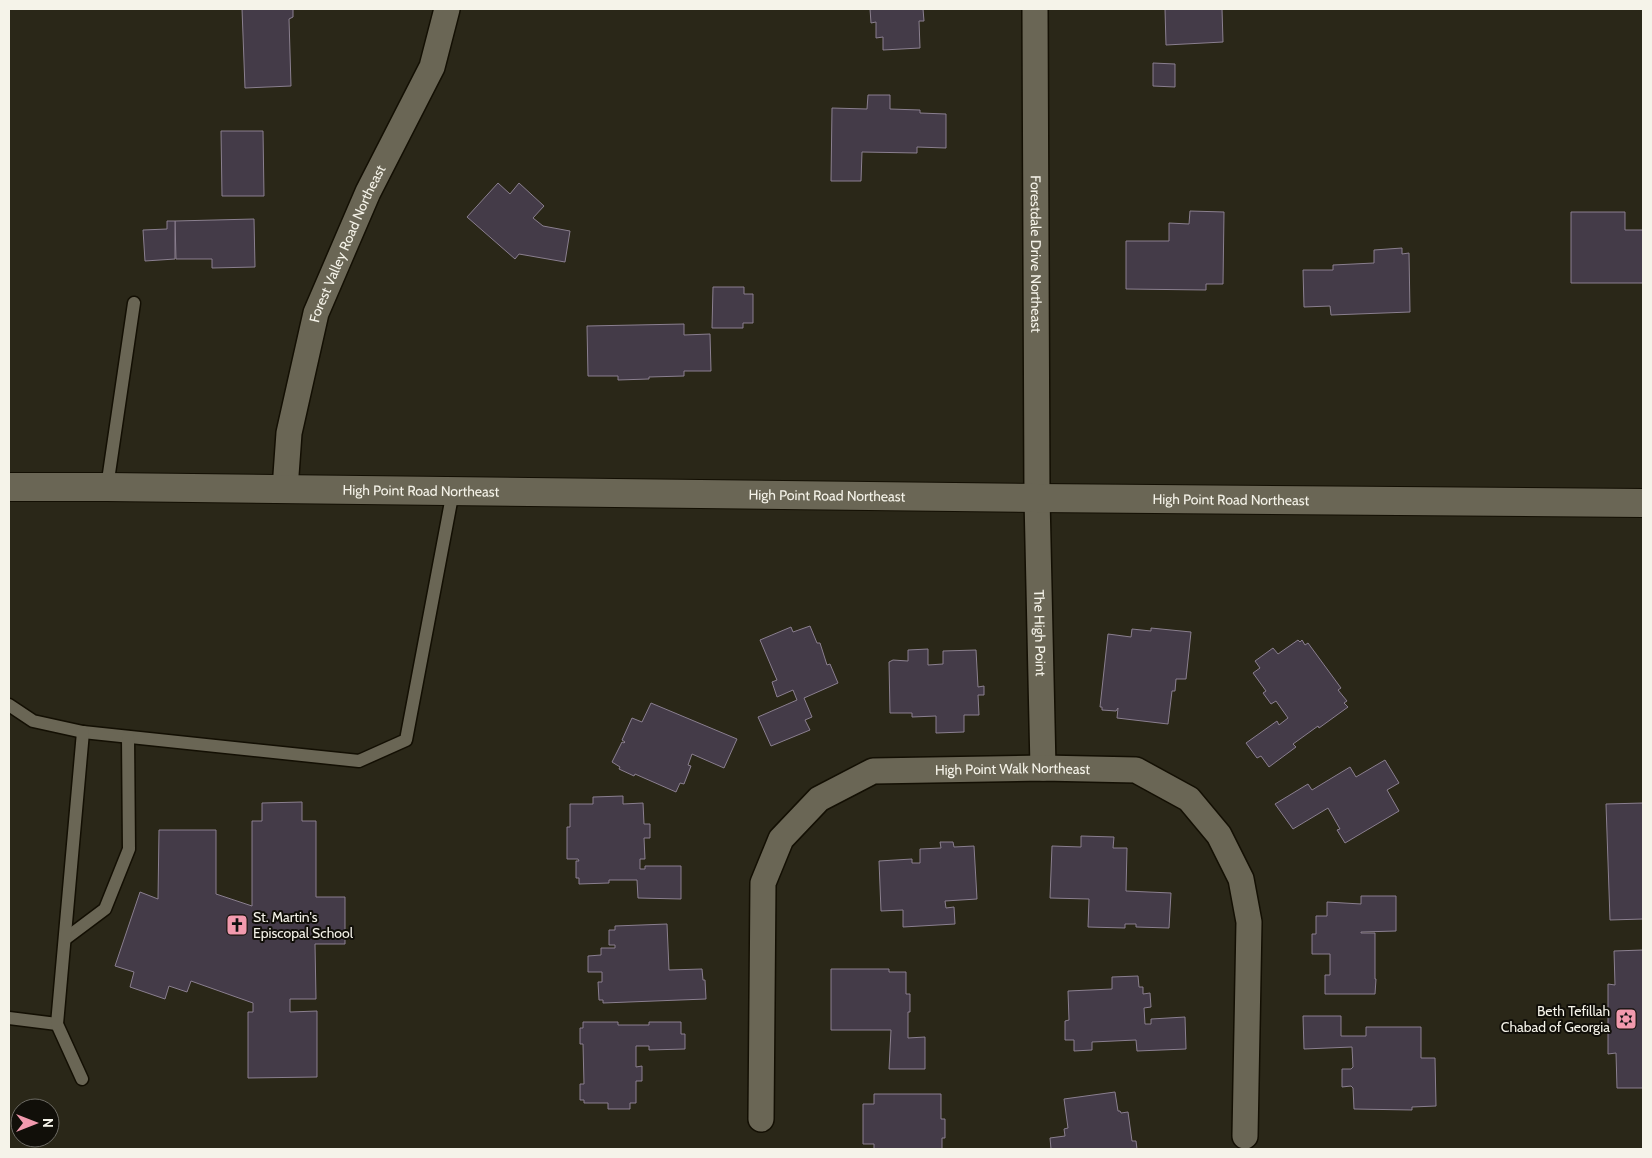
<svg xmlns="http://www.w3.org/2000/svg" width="1652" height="1158" font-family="Cabin,sans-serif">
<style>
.building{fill:#443b48;stroke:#8a7f8f}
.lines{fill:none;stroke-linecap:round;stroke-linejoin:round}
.lane-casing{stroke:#130f03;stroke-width:15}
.street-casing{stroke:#130f03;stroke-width:28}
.secondary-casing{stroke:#130f03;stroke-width:30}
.lane{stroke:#6a6655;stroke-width:12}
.street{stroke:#6a6655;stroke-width:25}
.secondary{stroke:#6a6655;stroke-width:28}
.labels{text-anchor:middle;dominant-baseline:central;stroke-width:4;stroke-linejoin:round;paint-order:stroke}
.street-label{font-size:14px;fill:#f5f3e9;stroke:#110f09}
.poi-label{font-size:14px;fill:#f5f3e9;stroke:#110f09;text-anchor:start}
</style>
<rect width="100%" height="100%" fill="#2a2718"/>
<g class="building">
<polygon points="242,9 293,9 293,17 289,19 291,86 245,88"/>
<polygon points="870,9 923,9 924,21 919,21 920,48 883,50 883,37 876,38 876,22 871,23"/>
<polygon points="1165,9 1222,9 1223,42 1166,45"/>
<polygon points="1153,63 1175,64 1175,87 1153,86"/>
<polygon points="868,95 890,95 890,109 920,110 920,113 946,114 946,148 917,147 917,153 862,152 861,181 831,181 832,108 867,109"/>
<polygon points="221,131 263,131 264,196 222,196"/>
<polygon points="498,183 510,194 519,183 544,206 533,218 543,226 570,231 565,262 519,254 515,259 467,217"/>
<polygon points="1190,211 1224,212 1223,284 1206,284 1206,290 1126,289 1126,241 1169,241 1169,223 1189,224"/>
<polygon points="1571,212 1625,212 1625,230 1643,230 1643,283 1571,283"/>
<polygon points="254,219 255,267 212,268 212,259 176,259 175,221"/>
<polygon points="167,221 175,221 175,259 145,261 143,230 167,229"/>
<polygon points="1402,248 1402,254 1409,253 1410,312 1331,315 1330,306 1304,307 1303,270 1333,270 1333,265 1374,263 1374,250"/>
<polygon points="713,287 744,287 744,294 753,294 753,323 743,323 743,328 712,328"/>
<polygon points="684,324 684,335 710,334 711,371 684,371 684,376 649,377 649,379 618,380 618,376 588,376 587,326"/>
<polygon points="810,626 817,643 820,643 827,665 830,664 838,683 804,698 812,717 805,720 810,730 771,746 758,717 797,700 793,690 777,697 772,682 777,680 760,640 791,627 793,632"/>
<polygon points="1151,628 1191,632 1186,679 1176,679 1175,691 1172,691 1168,724 1117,718 1118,708 1116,711 1102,710 1102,707 1100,707 1108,634 1131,637 1132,629 1151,631"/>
<polygon points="1298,640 1300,642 1302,640 1305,645 1308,643 1341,688 1338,690 1347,701 1344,703 1348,707 1319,728 1318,726 1293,744 1296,747 1269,767 1261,756 1257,758 1246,743 1277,721 1279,725 1288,718 1276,701 1271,704 1263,693 1266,691 1253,673 1260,668 1255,661 1273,648 1278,654"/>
<polygon points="928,649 928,665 943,664 943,651 976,650 978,687 984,686 984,695 978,695 979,715 964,715 964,732 936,733 936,716 912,717 912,713 890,713 889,662 893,660 908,661 908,650"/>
<polygon points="651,703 737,739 724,768 692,754 688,765 691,766 684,784 680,783 676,792 635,774 634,776 619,769 620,767 612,762 622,742 624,743 625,742 622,740 632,718 642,722"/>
<polygon points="1385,760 1399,783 1387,790 1399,811 1345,843 1337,830 1340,829 1328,808 1293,829 1275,804 1308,784 1312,790 1350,767 1356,777"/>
<polygon points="623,796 623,804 643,803 644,824 650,824 650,838 644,838 645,859 640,859 640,869 645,869 645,866 681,866 681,899 638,898 637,880 609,880 609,883 579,884 579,878 576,878 576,861 579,861 578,859 567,859 567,827 570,827 570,804 593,804 593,797"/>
<polygon points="302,802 302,821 316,821 316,897 345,897 345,944 315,944 316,999 290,999 290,1012 317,1011 317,1077 248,1078 248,1012 253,1012 253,1003 191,981 187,992 169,986 165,999 130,987 134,972 115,966 140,892 158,899 159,830 216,830 216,894 252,906 252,821 262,821 262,803"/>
<polygon points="1643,803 1643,919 1610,920 1606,804"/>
<polygon points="1081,836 1114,837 1113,848 1127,848 1126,891 1171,893 1169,928 1136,927 1136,924 1125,924 1125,928 1088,927 1089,899 1050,898 1052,846 1081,847"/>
<polygon points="940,842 953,842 954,847 974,846 977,899 945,901 946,908 954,907 955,924 903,927 903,910 881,911 879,861 912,859 912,863 920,863 920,849 941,848"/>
<polygon points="1361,896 1396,896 1396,931 1361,932 1361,933 1375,933 1375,979 1376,979 1375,994 1325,994 1325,975 1330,975 1330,954 1312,954 1312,934 1316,934 1316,916 1327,916 1327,902 1361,904"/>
<polygon points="667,924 669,970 702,969 703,980 705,980 706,999 603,1003 603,1000 599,1000 598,982 602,982 602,972 588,972 588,956 601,955 601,948 615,948 615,945 609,945 609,930 615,930 615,926"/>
<polygon points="1643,950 1643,1088 1617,1088 1616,1053 1608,1054 1608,984 1615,985 1614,951"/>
<polygon points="831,969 889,969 889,972 906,972 906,994 910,994 910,1012 908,1012 908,1038 925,1037 925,1069 889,1069 891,1030 831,1030"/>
<polygon points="1138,976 1139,987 1143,987 1143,994 1150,993 1151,1007 1144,1008 1145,1024 1151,1024 1151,1019 1185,1017 1186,1049 1137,1051 1136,1040 1092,1042 1092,1050 1074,1051 1074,1040 1065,1040 1065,1021 1069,1020 1068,991 1112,989 1112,977"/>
<polygon points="1303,1016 1341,1016 1341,1036 1366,1036 1366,1027 1421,1027 1421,1058 1435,1058 1436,1106 1412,1107 1412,1110 1354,1109 1353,1088 1351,1086 1342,1087 1342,1069 1351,1069 1353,1067 1352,1047 1304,1049"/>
<polygon points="583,1022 618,1022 618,1025 649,1025 649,1022 681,1022 681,1034 685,1034 685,1049 649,1050 649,1046 636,1046 636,1067 642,1066 642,1081 636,1081 636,1103 630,1103 630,1109 608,1109 608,1103 584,1103 584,1100 580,1100 580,1084 584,1084 583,1044 580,1044 580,1028 583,1028"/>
<polygon points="1115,1092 1118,1111 1120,1111 1121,1113 1128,1112 1132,1141 1136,1141 1137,1149 1051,1149 1050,1138 1065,1136 1064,1129 1068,1128 1064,1099"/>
<polygon points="874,1094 941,1094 941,1119 945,1119 945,1138 942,1138 942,1149 874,1149 874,1144 863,1144 863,1104 874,1104"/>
</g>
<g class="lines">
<g class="lane-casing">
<g id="lane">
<polyline points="107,487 134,303"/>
<polyline points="9,705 33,721 83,732 359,761 406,740 453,491"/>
<polyline points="65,939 105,909 129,849 128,737"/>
<polyline points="9,1018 57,1024"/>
<polyline points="82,1079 57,1024 83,732"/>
</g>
</g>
<g class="street-casing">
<g id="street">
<path id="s1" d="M1035 9 1037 498 1043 768"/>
<path id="s2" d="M285 489 289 433 316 313 368 192 432 67 447 9"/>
<path id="s3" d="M761 1119 763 883 781 839 819 799 873 771 1043 768 1136 770 1189 799 1219 835 1241 879 1249 922 1245 1136"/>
</g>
</g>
<g class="secondary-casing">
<g id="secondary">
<path id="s4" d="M9 487H107L1037 498 1643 503"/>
</g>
</g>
<use href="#lane" class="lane"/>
<use href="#street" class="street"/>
<use href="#secondary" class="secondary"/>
</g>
<defs>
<g id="church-square" transform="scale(1.125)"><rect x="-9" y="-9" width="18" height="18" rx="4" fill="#f29aae" stroke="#110f09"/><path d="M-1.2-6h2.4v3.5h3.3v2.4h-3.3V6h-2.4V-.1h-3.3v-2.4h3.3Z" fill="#111"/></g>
<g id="synagogue-square" transform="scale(1.125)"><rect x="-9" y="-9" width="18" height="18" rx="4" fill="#f29aae" stroke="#110f09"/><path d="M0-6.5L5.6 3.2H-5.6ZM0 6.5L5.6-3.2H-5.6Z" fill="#111"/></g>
</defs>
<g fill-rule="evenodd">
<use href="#church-square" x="237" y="925"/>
<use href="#synagogue-square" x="1626" y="1019"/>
</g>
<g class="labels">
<g class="street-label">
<text stroke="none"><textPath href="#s2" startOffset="255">Forest Valley Road Northeast</textPath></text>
<text stroke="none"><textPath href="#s1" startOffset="245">Forestdale Drive Northeast</textPath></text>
<text stroke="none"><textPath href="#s4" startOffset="412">High Point Road Northeast</textPath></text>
<text stroke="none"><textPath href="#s4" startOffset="818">High Point Road Northeast</textPath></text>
<text stroke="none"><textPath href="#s4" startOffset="1222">High Point Road Northeast</textPath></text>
<text stroke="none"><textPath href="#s1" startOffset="624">The High Point</textPath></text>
<text stroke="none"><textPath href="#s3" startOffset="539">High Point Walk Northeast</textPath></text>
</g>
<g class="poi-label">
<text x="253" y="917">St. Martin's<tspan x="253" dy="16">Episcopal School</tspan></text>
<text x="1610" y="1011" text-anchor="end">Beth Tefillah<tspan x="1610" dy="16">Chabad of Georgia</tspan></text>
</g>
</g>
<rect width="1652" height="1158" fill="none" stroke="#f5f3e9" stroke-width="20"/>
<g transform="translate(35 1123) rotate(90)"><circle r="24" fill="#110f09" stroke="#6c6a63"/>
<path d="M0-4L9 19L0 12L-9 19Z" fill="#f29aae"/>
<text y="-8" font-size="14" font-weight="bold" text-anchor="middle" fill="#f5f3e9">N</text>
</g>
</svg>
